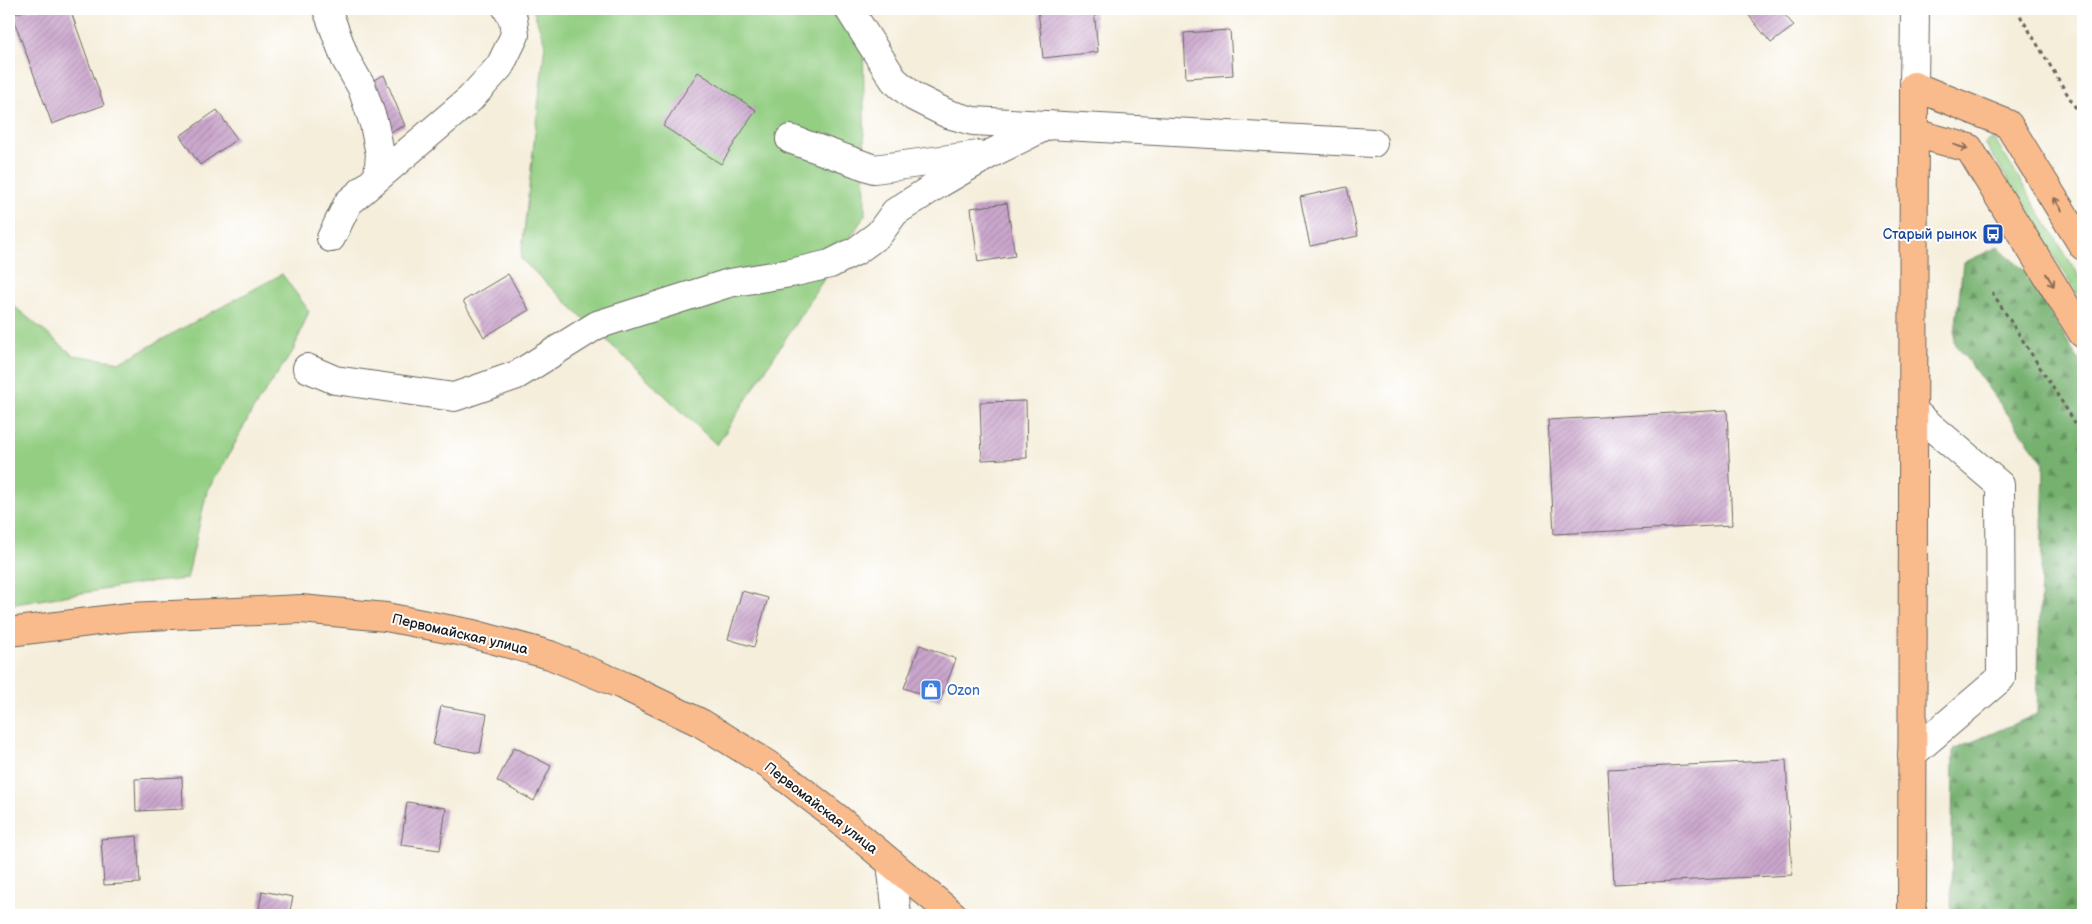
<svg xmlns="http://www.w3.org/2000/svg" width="2092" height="924" font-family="'Balsamiq Sans',sans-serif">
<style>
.green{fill:#93ce82;stroke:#58754f}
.forest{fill:url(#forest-firs);stroke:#496646}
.building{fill:url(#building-hatch)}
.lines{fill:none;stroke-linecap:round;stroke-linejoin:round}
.minor-casing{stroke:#68665f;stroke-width:30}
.major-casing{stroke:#68665f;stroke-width:30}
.path{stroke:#68665f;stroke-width:3;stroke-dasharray:4 4;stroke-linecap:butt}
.minor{stroke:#fff;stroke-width:28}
.major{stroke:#fabb8c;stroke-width:28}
.oneway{stroke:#8b6c54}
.labels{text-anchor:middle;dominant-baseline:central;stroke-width:4;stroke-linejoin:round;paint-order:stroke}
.transit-label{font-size:14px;fill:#164399;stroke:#fff;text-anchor:end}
.street-label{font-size:14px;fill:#1c1c1c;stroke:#fff}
.shop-label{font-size:14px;fill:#366cbe;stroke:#fff;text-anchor:start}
</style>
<defs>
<pattern id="forest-firs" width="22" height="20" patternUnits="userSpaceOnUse" patternTransform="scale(1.25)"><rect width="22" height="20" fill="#76b170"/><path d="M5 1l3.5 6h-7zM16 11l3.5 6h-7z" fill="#608f5b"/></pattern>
<pattern id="building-hatch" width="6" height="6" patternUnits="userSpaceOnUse" patternTransform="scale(1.25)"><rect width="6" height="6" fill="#caa6cc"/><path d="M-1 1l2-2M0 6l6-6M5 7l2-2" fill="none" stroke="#ad8eaf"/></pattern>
</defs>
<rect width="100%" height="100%" fill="#fff"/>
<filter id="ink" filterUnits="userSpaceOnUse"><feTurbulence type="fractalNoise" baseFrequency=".02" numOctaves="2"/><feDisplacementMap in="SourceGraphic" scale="10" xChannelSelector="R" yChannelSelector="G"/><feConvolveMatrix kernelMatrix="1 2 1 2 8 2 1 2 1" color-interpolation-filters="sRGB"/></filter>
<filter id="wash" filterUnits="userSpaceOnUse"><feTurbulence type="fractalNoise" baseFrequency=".0096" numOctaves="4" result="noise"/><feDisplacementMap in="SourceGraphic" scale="20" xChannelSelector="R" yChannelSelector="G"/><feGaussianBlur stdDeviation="1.12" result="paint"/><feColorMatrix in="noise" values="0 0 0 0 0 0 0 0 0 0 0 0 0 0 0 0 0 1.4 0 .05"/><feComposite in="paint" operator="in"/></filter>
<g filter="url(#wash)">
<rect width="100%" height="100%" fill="#f5eedb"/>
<g class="green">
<polygon points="533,9 863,9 865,215 717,445 521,259 545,44"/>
<polygon points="1994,138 2083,283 2083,303 1985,143"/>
<polygon points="282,274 309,311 293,351 252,411 224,464 207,491 187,579 144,583 9,605 9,302 73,355 121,362"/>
</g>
<polygon class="forest" points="1998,247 2026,272 2083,367 2083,915 1951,915 1953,750 2037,714 2044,463 1954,342 1963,263"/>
<g id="blocks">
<g class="building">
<polygon points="31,9 70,9 104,105 52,124 12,15"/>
<polygon points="1038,9 1094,9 1098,52 1043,58"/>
<polygon points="1749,9 1780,9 1794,26 1771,43 1746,12"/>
<polygon points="1230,30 1233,75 1186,78 1184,33"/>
<polygon points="698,72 756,110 721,164 663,126"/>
<polygon points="384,75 405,126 385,134 365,84"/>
<polygon points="217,110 237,139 200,165 180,136"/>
<polygon points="1347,187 1358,236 1310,246 1300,197"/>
<polygon points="1007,203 1015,256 978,262 971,208"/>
<polygon points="508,274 529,310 484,337 463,301"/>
<polygon points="1026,401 1027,458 982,460 980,402"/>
<polygon points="1727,410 1732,525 1554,534 1548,420"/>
<polygon points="742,591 768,598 754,647 728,639"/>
<polygon points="920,645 956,659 940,701 904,688"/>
<polygon points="441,706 487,714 480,753 433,745"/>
<polygon points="514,747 551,766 534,801 497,781"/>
<polygon points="1786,760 1792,875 1614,884 1608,769"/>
<polygon points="182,777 183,809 136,811 135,779"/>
<polygon points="407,802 446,808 440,850 401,845"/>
<polygon points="137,836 140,883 104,885 101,839"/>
<polygon points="262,891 293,897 289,915 258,915"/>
</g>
</g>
</g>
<g filter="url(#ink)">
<use href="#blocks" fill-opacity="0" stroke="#68665f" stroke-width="1"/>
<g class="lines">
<g class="minor-casing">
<g id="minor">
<polyline points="327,9 345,58 362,88 374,124 380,154 378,177"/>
<polyline points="849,9 894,80 914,97 948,114 973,121 1373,143"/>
<polyline points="1914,86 1915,9"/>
<polyline points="790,139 874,169 979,155"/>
<polyline points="331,238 348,203 470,99 500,66 515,35 513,19 507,9"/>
<polyline points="307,368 335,380 454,397 483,387 517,375 597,325 729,283 791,273 830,264 856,251 879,234 895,212 937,185 990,154 1048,125"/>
<polyline points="1912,754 2001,678 2000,485 1914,412"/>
<polyline points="891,863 897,915"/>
</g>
</g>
<g class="major-casing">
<g id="major">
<polyline points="1914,133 1969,148 2083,334"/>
<polyline points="9,632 129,617 301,609 386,617 473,634 550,655 622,685 701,723 769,765 836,817 953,915"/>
<polyline points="1912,915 1914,86 2008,124 2083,246"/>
</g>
</g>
<g class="path">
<polyline points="2016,9 2083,120"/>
<polyline points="1992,292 2083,435"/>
</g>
<use href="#minor" class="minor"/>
<use href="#major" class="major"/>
</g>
<defs><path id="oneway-shaft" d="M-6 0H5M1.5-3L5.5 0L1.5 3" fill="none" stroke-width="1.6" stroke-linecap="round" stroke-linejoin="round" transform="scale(1.25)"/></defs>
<g class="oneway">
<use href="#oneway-shaft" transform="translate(1961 147) rotate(18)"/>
<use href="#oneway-shaft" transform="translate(2058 204) rotate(-122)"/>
<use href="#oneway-shaft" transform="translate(2050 280) rotate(58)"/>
</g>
</g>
<defs>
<g id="bus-square" transform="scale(1.125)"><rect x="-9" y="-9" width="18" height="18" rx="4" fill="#1a4fb4" stroke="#fff"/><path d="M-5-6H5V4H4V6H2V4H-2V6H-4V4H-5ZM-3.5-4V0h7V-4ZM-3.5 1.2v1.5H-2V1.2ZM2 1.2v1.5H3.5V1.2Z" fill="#fff"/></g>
<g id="shop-square" transform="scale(1.125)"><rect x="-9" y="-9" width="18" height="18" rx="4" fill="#3f7fe0" stroke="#fff"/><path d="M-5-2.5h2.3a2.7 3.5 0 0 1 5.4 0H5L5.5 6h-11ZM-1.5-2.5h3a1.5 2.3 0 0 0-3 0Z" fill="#fff"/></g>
</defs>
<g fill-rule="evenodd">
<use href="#bus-square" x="1993" y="234"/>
<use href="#shop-square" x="931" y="690"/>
</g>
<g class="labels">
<g class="transit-label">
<text x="1977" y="234">Старый рынок</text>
</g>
<g class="street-label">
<text transform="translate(460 634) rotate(13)">Первомайская улица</text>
<text transform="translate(821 808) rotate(38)">Первомайская улица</text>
</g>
<g class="shop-label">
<text x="947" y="690">Ozon</text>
</g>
</g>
<rect width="2092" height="924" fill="none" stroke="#fff" stroke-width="30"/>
</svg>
